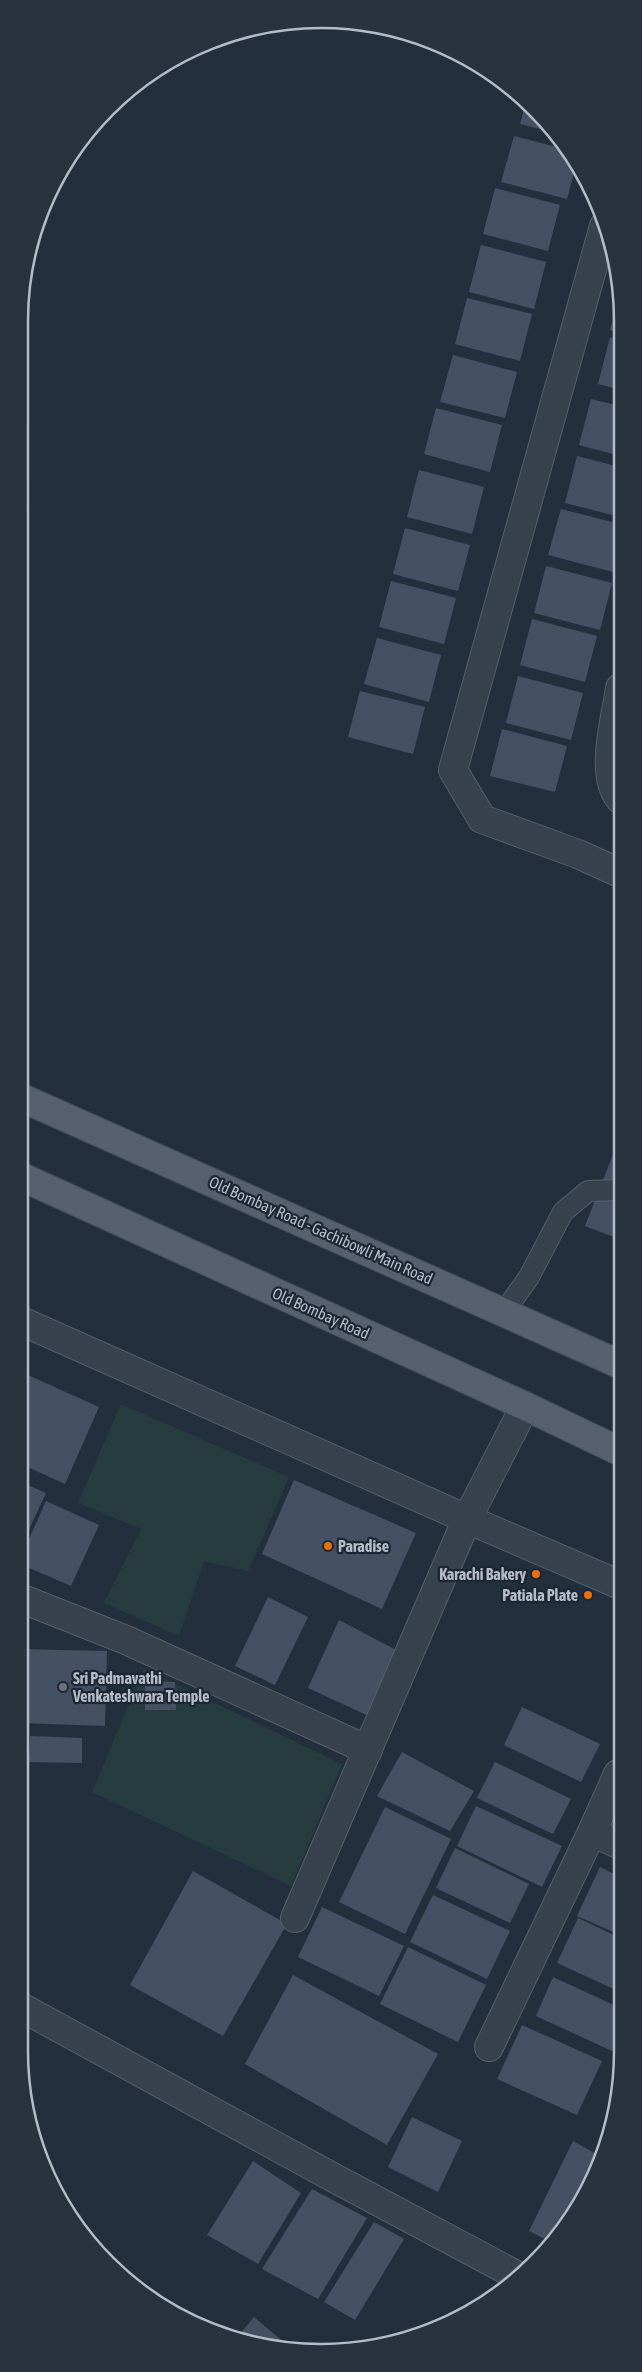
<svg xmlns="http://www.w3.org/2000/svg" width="642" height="2372" font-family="'Asap Condensed',sans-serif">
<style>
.green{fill:#263c3f}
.building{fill:#455162}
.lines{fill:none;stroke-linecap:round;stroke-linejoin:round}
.lane-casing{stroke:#565f6c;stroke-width:22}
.street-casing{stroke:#565f6c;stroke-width:30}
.primary-casing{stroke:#414a57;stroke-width:30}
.lane{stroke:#38414e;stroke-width:20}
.street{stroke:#38414e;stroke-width:28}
.primary{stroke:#56606e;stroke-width:28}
.food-dot{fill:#e8710a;stroke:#1d2633;stroke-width:2}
.worship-dot{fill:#6b7280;stroke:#1d2633;stroke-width:2}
.labels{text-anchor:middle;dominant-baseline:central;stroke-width:4.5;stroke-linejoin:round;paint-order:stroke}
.street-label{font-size:16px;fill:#b4bcc9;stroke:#1d2633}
.poi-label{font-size:16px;font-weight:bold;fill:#b4bcc9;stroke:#1d2633;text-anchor:start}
.rim{fill:none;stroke:#b4bcc9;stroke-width:2.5}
</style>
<rect width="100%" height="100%" fill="#242f3e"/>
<g class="green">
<polygon points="121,1404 289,1477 248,1571 204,1561 179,1636 104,1603 141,1529 78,1503"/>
<polygon points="144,1669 342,1764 291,1886 92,1792"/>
</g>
<g class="building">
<polygon points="526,101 535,107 552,132 520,124"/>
<polygon points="514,136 564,149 576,165 567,199 501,182"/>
<polygon points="495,188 560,205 548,251 483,234"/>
<polygon points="481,245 546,262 534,309 469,292"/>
<polygon points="620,292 621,292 621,333 610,330"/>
<polygon points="467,298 532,314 520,361 455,344"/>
<polygon points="610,337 621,340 621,390 598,384"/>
<polygon points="453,355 517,372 505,418 440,402"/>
<polygon points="591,399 620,406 620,456 579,445"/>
<polygon points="436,408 502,425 490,472 424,454"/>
<polygon points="577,456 620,467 620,517 565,503"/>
<polygon points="419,470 484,487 472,534 407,517"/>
<polygon points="561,509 620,524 620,546 613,572 548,555"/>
<polygon points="405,528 470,545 458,591 393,574"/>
<polygon points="546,566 612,583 600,630 534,613"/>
<polygon points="391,581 456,598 444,644 379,627"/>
<polygon points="532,619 597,636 585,682 520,665"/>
<polygon points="377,638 441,655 429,702 364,684"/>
<polygon points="518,676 583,693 571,740 506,723"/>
<polygon points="360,691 425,707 413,754 348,737"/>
<polygon points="502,729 567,746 555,792 490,776"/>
<polygon points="619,1139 619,1239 585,1226"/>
<polygon points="21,1372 99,1407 65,1484 21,1464"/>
<polygon points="294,1480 416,1533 382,1609 262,1554"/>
<polygon points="21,1482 46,1493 20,1549"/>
<polygon points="46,1501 99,1525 71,1586 20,1564 20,1559"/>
<polygon points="268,1597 308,1617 275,1685 235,1666"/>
<polygon points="339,1620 398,1651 373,1718 308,1688"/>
<polygon points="20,1649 107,1651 105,1726 20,1723"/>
<polygon points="145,1682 175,1682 176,1710 145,1710"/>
<polygon points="522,1707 600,1744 581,1782 504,1745"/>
<polygon points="30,1736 82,1738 82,1763 29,1762"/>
<polygon points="402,1752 474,1791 450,1831 377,1796"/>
<polygon points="495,1762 571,1799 553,1834 477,1798"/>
<polygon points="476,1806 562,1846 542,1887 457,1846"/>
<polygon points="385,1807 451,1839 405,1934 339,1902"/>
<polygon points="455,1848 529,1884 510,1923 436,1888"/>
<polygon points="600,1867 618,1876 618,1934 577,1916"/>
<polygon points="193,1871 287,1924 223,2036 130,1985"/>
<polygon points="433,1895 510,1931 487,1979 410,1942"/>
<polygon points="322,1907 404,1946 379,1996 298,1957"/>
<polygon points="578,1918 618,1937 618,1991 557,1963"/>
<polygon points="408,1947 486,1985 458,2042 380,2004"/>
<polygon points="293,1975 438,2054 387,2145 245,2064"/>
<polygon points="553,1977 618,2007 618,2038 612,2051 536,2016"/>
<polygon points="522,2025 602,2061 577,2115 497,2079"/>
<polygon points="412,2117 462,2141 438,2192 388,2167"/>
<polygon points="573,2141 600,2156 583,2202 549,2241 529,2231"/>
<polygon points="253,2161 301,2193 258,2264 207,2235"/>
<polygon points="312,2189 367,2218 318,2299 262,2269"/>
<polygon points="374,2222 404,2239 355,2320 324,2302"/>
<polygon points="254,2317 293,2350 238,2336"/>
</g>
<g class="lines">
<g class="lane-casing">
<polyline id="lane" points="504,1312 529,1277 563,1212 588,1191 619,1190"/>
</g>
<g class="street-casing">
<g id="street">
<polyline points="604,226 453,770 482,819 578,854 620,873"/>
<path d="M620 799C599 774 616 718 620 688"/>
<polyline points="21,1321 467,1519 618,1584"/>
<polyline points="20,1598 126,1640 368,1750"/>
<polyline points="592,1832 618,1844"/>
<polyline points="295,1918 467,1519 525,1406"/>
<polyline points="19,2006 336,2179 518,2276"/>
<polyline points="489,2047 592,1832 618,1774"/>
</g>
</g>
<g class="primary-casing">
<g id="primary">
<polyline points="22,1098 619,1364"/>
<polyline points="22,1177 525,1406 619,1451"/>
</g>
</g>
<use href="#lane" class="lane"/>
<use href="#street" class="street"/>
<use href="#primary" class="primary"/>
</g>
<g class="food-dot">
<circle cx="328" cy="1546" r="5"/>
<circle cx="536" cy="1574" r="5"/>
<circle cx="588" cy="1595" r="5"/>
</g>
<circle class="worship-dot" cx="63" cy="1687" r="5"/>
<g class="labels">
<g class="street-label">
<text transform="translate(321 1230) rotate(24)">Old Bombay Road - Gachibowli Main Road</text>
<text transform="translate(321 1313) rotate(24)">Old Bombay Road</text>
</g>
<g class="poi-label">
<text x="338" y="1546">Paradise</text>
<text x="526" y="1574" text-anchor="end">Karachi Bakery</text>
<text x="578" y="1595" text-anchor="end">Patiala Plate</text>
<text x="73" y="1678">Sri Padmavathi<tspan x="73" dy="18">Venkateshwara Temple</tspan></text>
</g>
</g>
<path d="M0 0H642V2372H0ZM321 28H321A293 293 0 0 1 614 321V2051A293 293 0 0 1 321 2344H321A293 293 0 0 1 28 2051V321A293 293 0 0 1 321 28Z" fill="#29323f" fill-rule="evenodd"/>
<path class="rim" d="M321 28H321A293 293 0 0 1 614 321V2051A293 293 0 0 1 321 2344H321A293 293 0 0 1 28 2051V321A293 293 0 0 1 321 28Z"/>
</svg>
